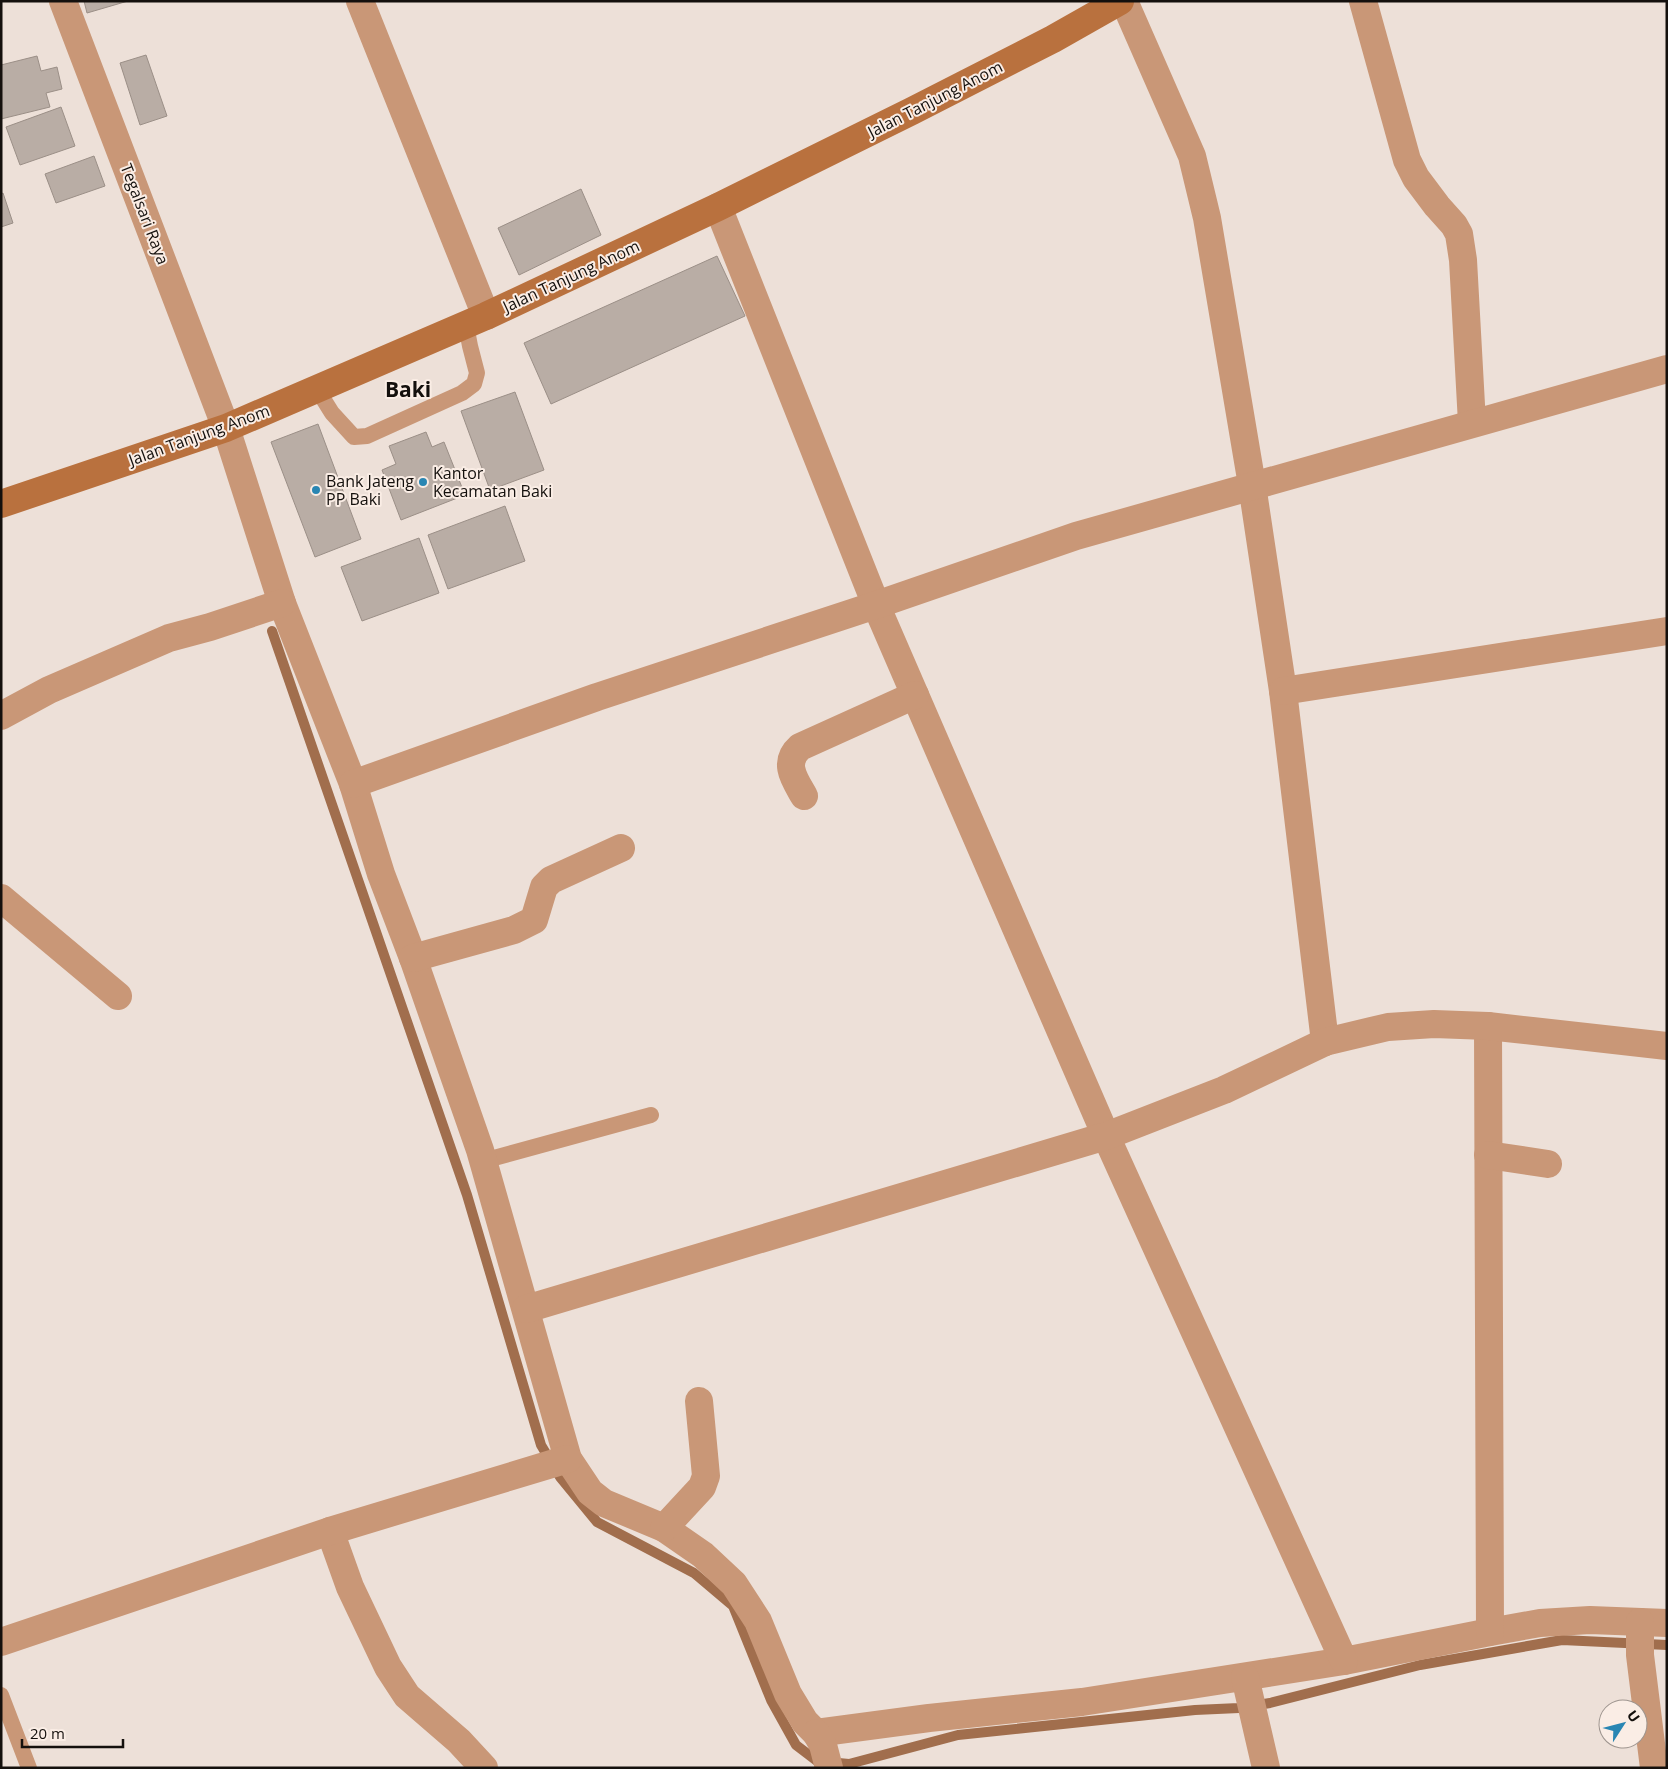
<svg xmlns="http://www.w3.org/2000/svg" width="1668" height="1769" font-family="'Open Sans',sans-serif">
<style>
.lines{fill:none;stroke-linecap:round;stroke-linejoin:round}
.stream{stroke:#a16e4d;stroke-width:10}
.building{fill:#b9ada5;stroke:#9b8f87}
.service{stroke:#c99777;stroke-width:16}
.minor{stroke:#c99777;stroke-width:28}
.secondary{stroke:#b9713e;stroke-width:28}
.poi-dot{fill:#2986b3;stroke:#faede5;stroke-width:2}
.labels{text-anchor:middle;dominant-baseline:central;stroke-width:4;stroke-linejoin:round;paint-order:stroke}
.street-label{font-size:16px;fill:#14100d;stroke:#faede5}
.poi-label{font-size:16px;fill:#14100d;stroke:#faede5;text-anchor:start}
.district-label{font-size:21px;font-weight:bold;fill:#14100d;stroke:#faede5}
</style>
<rect width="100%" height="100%" fill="#ede0d8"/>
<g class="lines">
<polyline class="stream" points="272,631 467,1195 541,1445 560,1477 597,1522 694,1573 733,1606 771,1700 796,1745 817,1761 849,1764 958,1735 1195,1710 1239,1708 1270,1703 1420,1665 1562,1640 1667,1645"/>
</g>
<g class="building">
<polygon points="84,1 128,1 87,13"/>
<polygon points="146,55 167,116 140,125 120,63"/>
<polygon points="37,56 41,71 57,67 62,89 46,93 50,107 1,119 1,65"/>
<polygon points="61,107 75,146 20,165 6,127"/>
<polygon points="94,156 105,186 56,203 45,174"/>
<polygon points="581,189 601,235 519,275 498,228"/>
<polygon points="3,193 13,223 1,227 1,194"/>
<polygon points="717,256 745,316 551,404 524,343"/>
<polygon points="515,392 544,470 490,490 461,411"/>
<polygon points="318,424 361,539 315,557 271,442"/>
<polygon points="426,432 432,447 444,442 465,495 401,520 382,470 396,464 389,446"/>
<polygon points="505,506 525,561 448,589 428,535"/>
<polygon points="419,538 439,593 362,621 341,567"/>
</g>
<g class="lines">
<g class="service">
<polyline points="317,389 332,413 354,437 367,436 462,393 474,384 477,373 470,346 466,325"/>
<polyline points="483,1161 651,1115"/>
<polyline points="1,1695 29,1768"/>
</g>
<g class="minor">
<polyline points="63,1 226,428 282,603 353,784 381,874 413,958 480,1150 568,1459 590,1492 604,1503 664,1528 703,1555 734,1584 758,1621 788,1694 805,1722 816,1733 929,1718 1082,1702 1344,1661 1490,1632 1540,1623 1590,1620 1667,1623"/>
<polyline points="360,1 486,316"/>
<polyline points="1124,1 1192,156 1207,218 1252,485 1283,691 1325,1042"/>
<polyline points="1363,1 1407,160 1416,178 1437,206 1454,225 1459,234 1463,260 1472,423"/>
<polyline points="718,207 876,605 1106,1136 1344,1661"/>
<polyline points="1283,691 1667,631"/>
<polyline points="1,716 49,690 169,638 210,627 282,603"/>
<polyline points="353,784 597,697 876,605 1076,536 1667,369"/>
<path d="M804 796C795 780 782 763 800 747L915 695"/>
<polyline points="1,898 118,996"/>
<polyline points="413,958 514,930 534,920 544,887 551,880 621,848"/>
<polyline points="1488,1026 1490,1632"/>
<polyline points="1488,1155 1548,1164"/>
<polyline points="526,1309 1106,1136 1224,1090 1325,1042 1388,1027 1434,1024 1488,1026 1667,1046"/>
<polyline points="664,1528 702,1487 706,1476 699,1401"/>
<polyline points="330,1531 350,1587 388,1667 407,1696 459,1741 484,1768"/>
<polyline points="1640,1622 1640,1655 1654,1768"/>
<polyline points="1,1642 330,1531 568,1459"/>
<polyline points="1245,1677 1266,1768"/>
<polyline points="816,1733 823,1745 829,1768"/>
</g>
<polyline class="secondary" points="1,504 226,428 486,316 718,207 912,111 1053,39 1120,1"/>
</g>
<g class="poi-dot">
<circle cx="423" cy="482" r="5"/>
<circle cx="316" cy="490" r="5"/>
</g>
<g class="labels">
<g class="street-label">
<text transform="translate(935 99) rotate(-27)">Jalan Tanjung Anom</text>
<text transform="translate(145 214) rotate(69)">Tegalsari Raya</text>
<text transform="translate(571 276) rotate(-25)">Jalan Tanjung Anom</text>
<text transform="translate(199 435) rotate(-20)">Jalan Tanjung Anom</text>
</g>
<g class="poi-label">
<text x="433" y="473">Kantor<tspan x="433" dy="18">Kecamatan Baki</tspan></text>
<text x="326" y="481">Bank Jateng<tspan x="326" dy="18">PP Baki</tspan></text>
</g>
<g class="district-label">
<text x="408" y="389">Baki</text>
</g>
</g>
<rect width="1668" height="1769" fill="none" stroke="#14100d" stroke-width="5"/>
<g transform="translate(1623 1724) rotate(54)"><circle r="24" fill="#faede5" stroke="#9e958f"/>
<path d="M0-4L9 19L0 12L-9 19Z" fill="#2986b3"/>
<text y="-8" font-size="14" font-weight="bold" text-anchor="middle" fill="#14100d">U</text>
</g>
<path d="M22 1739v8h101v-8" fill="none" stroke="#14100d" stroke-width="2.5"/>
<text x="30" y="1739" font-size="15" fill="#14100d" stroke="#faede5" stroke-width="4" paint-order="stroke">20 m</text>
</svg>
